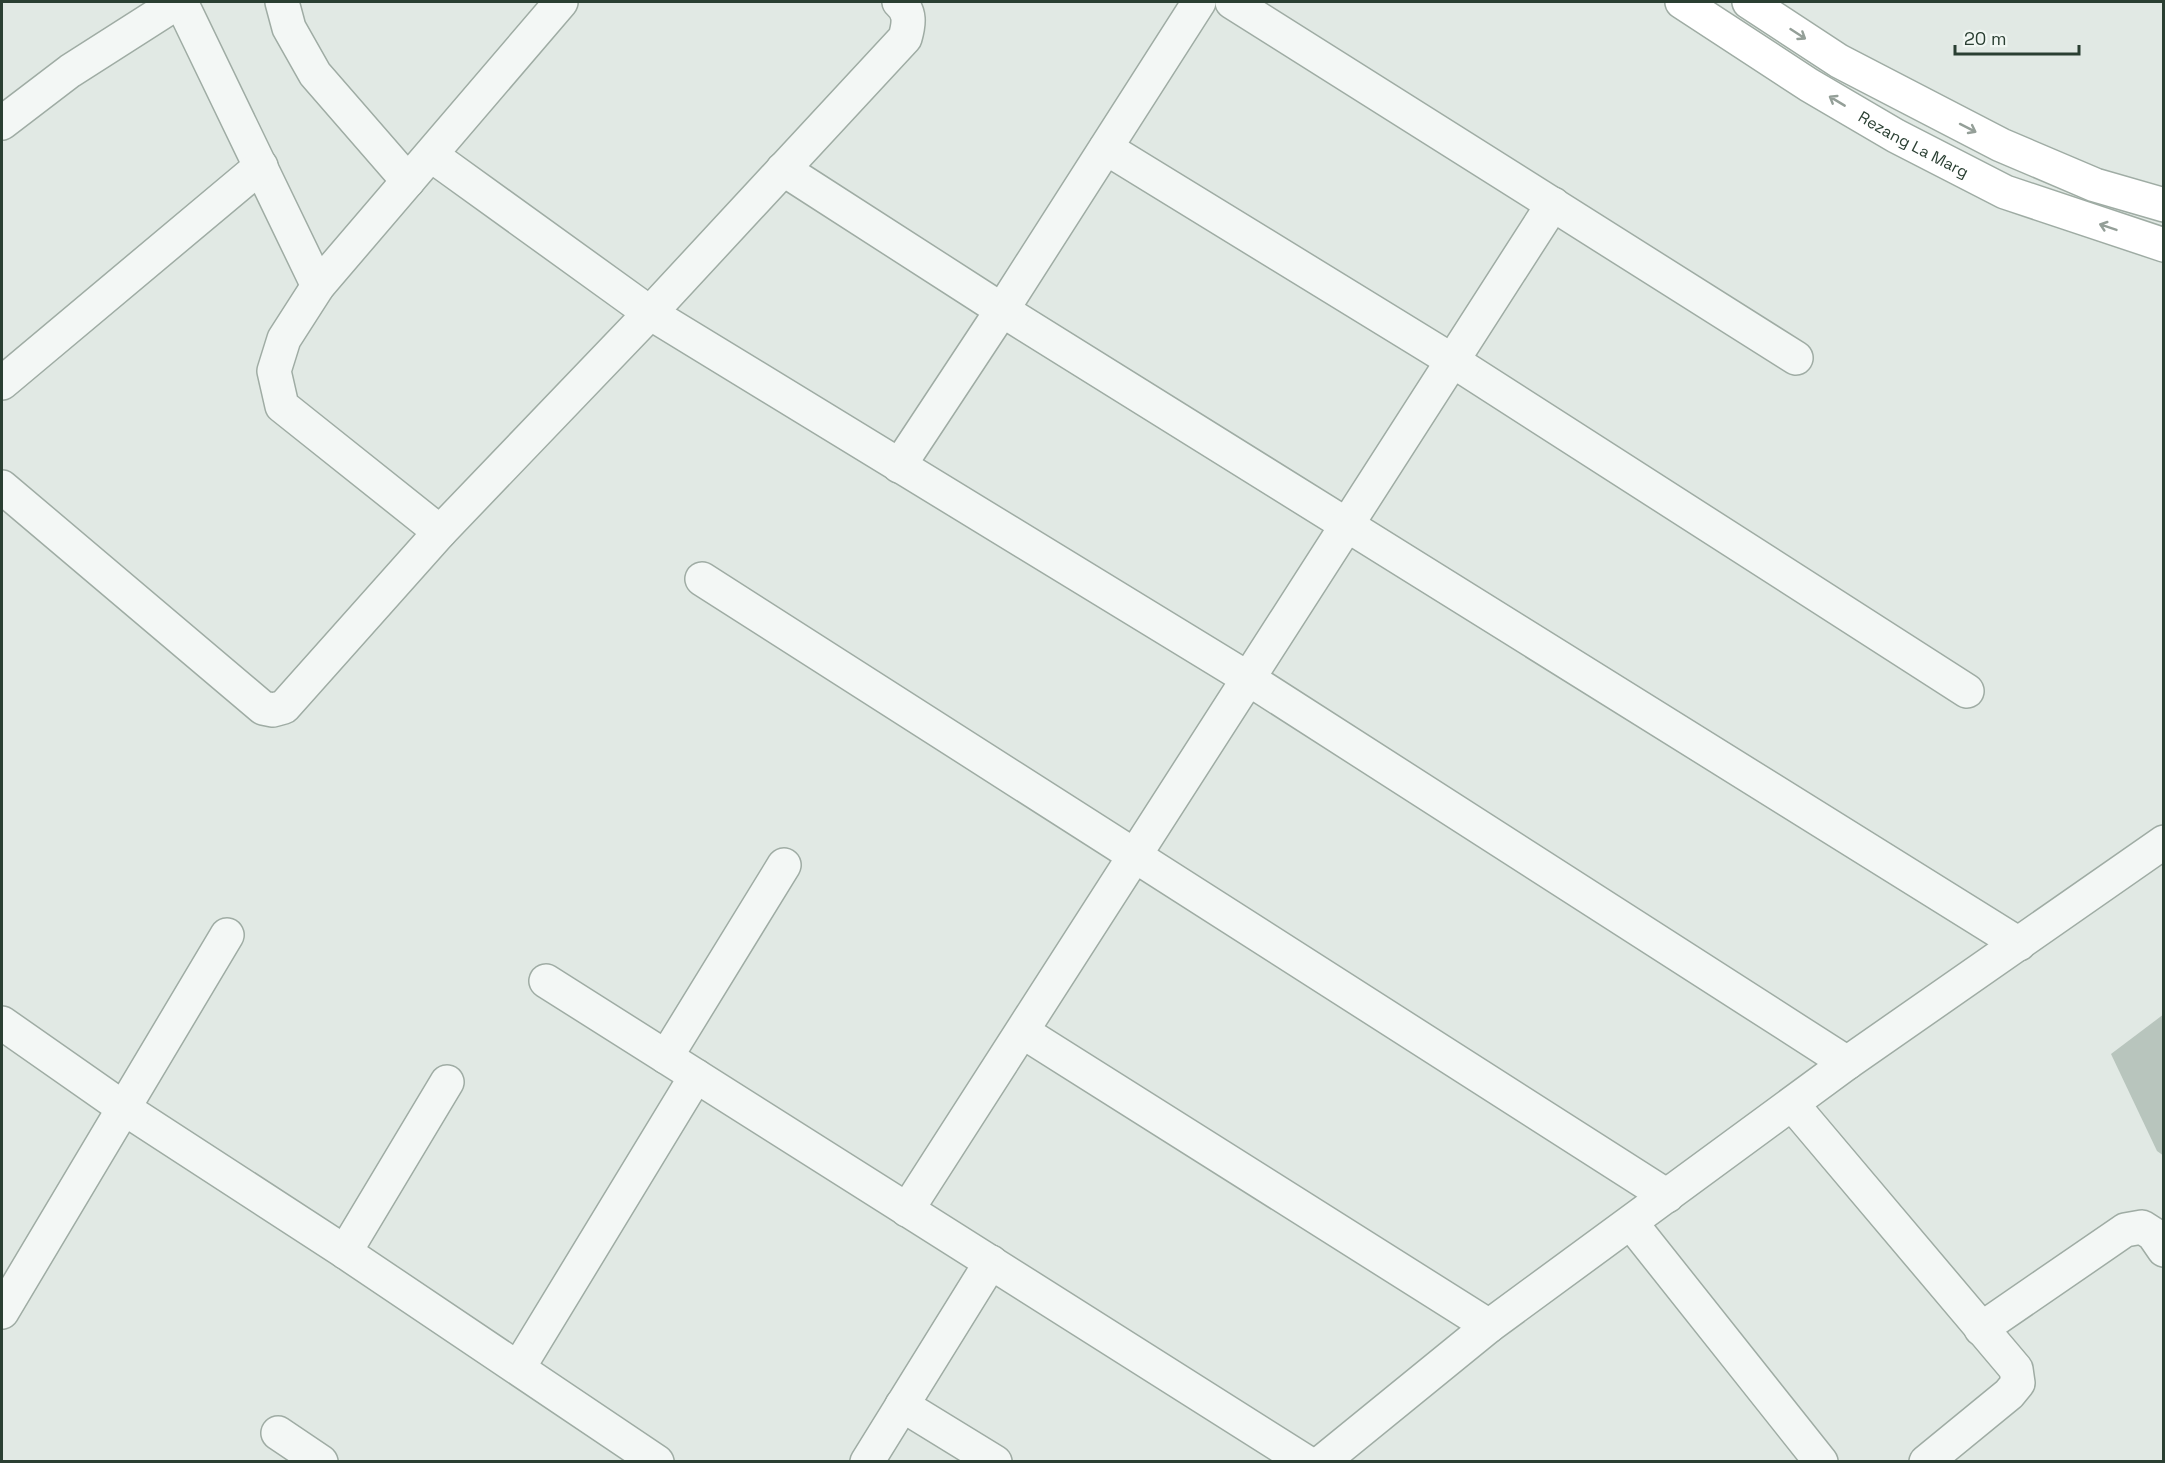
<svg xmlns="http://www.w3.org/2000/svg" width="2165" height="1463" font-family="'Space Grotesk',sans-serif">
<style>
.building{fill:#b8c5bd}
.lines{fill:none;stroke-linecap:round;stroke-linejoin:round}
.street-casing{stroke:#9faca4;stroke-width:36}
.secondary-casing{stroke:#9faca4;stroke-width:36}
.street{stroke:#f3f7f5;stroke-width:33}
.secondary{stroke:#fff;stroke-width:33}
.oneway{stroke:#949f98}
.labels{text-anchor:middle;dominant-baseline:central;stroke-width:5;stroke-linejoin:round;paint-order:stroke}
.street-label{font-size:16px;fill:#2a3f32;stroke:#f0f6f2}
</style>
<rect width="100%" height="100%" fill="#e1e9e4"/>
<polygon class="building" points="2164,1014 2164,1156 2157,1151 2111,1054"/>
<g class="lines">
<g class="street-casing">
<g id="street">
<polyline points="181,2 318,286"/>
<polyline points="282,2 289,28 315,74 408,181"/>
<polyline points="1232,2 1796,358"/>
<polyline points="2,123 70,71 178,2"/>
<polyline points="1106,148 1453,361 1967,691"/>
<polyline points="431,155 650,313 1249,679 1847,1063"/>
<polyline points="783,169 1002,310 2019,944"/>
<polyline points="2,383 261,166"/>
<polyline points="899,466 1002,310 1199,2"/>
<path d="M2 487 263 708 273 710 284 707 440 532 650 313 905 38C909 24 911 12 899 2"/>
<polyline points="440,532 282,406 274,371 284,339 318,286 561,2"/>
<polyline points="702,579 1667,1196"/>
<polyline points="546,981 1306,1462"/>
<polyline points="2,1023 122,1107 345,1252 657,1462"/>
<polyline points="1023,1032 1489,1326"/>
<polyline points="666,1057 784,865"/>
<polyline points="1792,1104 2016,1369 2018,1383 2009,1394 1926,1462"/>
<polyline points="907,1210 1553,204"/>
<polyline points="1631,1223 1821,1462"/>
<polyline points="345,1252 447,1082"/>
<polyline points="2,1312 227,935"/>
<polyline points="1981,1329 2125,1230 2142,1227 2153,1234 2164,1250"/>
<polyline points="519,1367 696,1076"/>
<polyline points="902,1405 995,1462"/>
<polyline points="278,1433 321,1462"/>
<polyline points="867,1462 991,1262"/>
<polyline points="1322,1462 1489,1326 1847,1063 2164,842"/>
</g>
</g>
<g class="secondary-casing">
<g id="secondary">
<path id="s1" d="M1682 2 1809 85 1896 136 2005 192 2164 245"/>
<polyline points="1749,2 1839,61 2001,145 2095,185 2164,205"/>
</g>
</g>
<use href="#street" class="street"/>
<use href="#secondary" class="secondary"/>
</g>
<defs><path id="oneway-shaft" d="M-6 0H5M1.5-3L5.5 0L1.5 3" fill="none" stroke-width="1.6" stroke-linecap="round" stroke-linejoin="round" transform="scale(1.5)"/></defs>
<g class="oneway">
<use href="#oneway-shaft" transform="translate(1798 34) rotate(33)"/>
<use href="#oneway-shaft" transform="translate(1837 101) rotate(-149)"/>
<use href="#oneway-shaft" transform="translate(1968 128) rotate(27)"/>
<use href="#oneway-shaft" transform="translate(2108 227) rotate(-161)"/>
</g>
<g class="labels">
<g class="street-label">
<text stroke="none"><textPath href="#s1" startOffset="272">Rezang La Marg</textPath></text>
</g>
</g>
<rect width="2165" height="1463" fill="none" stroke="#2a3f32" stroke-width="6"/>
<path d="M1955 45v9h124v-9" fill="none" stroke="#2a3f32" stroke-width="3"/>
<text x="1964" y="45" font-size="18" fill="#2a3f32" stroke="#f0f6f2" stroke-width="4.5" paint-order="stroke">20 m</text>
</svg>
